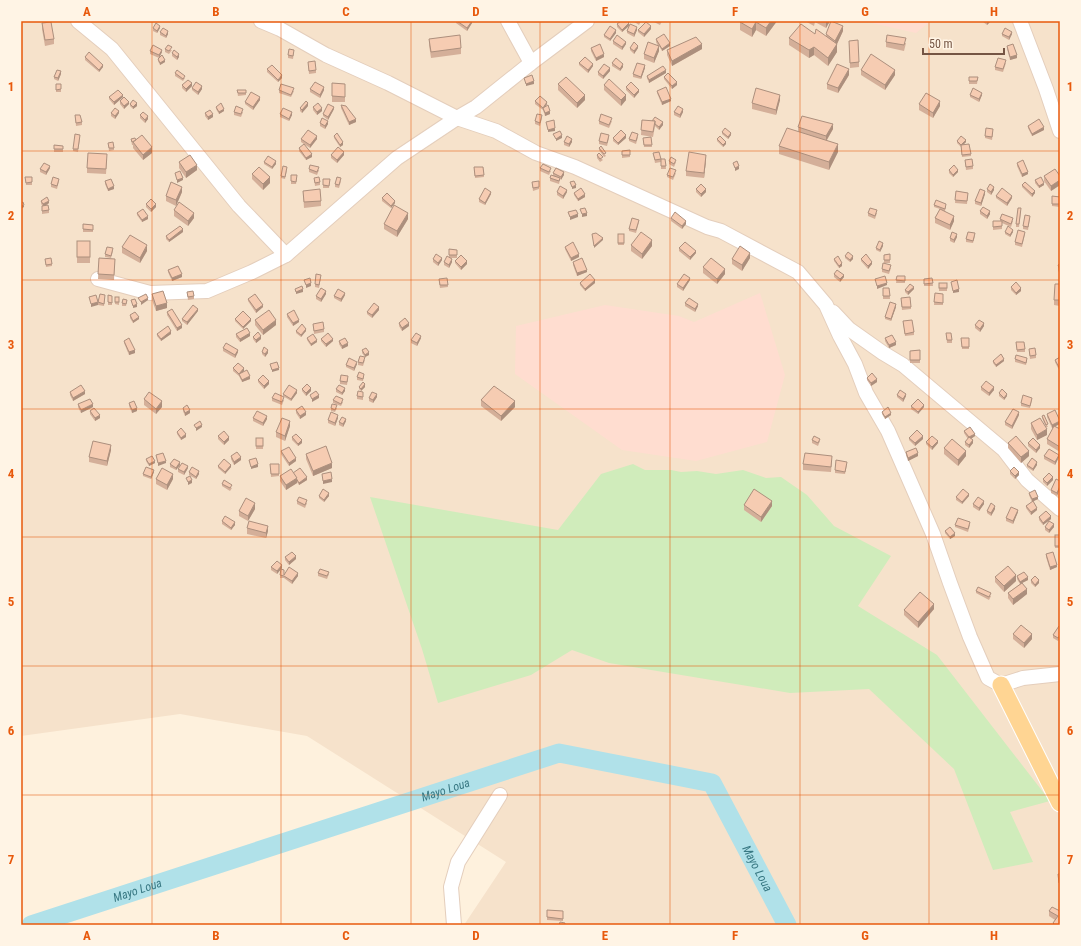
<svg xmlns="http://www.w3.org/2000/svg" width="1081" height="946" font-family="'Roboto Condensed',sans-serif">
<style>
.residential{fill:#f6e2cb}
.commercial{fill:#ffddd0}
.green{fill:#d0ecbb}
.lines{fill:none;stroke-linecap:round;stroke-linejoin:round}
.river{stroke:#b0e1e9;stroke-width:19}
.minor-casing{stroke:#e4cebc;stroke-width:16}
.major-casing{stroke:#fff;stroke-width:19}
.minor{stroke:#fff;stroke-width:14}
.major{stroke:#ffd593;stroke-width:17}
.wall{fill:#d4af99}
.shaded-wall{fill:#ac8f7d}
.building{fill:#f6ccb2;stroke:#ac8f7d}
.grid{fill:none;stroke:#e8590c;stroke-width:1;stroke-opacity:0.55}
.labels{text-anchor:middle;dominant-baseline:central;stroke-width:3;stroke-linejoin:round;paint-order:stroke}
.water-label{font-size:12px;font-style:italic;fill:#397984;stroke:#fff4e5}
.neatline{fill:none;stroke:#e8590c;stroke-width:1.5}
.grid-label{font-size:13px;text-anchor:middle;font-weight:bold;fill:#e8590c}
</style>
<rect width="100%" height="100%" fill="#fef1dd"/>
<polygon class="residential" points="21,21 1060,21 1060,925 464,925 506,862 307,736 180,714 21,736"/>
<g class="commercial">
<polygon points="863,21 931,21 916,33"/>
<polygon points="760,293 785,375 767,442 696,461 622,450 515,374 516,326 605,305 679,316 694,322"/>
</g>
<polygon class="green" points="633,464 645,470 671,470 681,472 697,471 716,474 743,470 766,478 781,477 807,495 834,526 891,556 858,606 937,655 1050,801 1010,812 1033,862 993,870 954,769 869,689 790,693 609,663 572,650 531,675 438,703 422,649 370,497 558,530 601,474"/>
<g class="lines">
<path class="river" id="s1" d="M31 925 559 753 712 783 787 925"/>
<g class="minor-casing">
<g id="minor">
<polyline points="78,21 112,49 239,206 286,255"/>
<polyline points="261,21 280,29 326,55 388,83 457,118 496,131 536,153 575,167 707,227 721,231 798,272 826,305 840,336 855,364 866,393 888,431 933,534 950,583 970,637 988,678 1001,685 1023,678 1060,674"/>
<polyline points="508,21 531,63"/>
<polyline points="1020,21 1046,89 1060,131"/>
<polyline points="98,279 150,293 207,291 252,272 286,255 397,158 457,118 476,107 531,63 587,21"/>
<polyline points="833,312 849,329 883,353 903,365 1004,450 1027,480 1060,509"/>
<polyline points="454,925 451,887 458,862 500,795"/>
</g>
</g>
<g class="major-casing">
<polyline id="major" points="1001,685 1060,803"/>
</g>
<use href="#minor" class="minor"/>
<use href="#major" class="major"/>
</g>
<g class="wall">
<polygon points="456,21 472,21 472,23 467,31 456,23"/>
<polygon points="633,21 641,21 639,25"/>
<polygon points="652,21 662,21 660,25"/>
<polygon points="777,21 766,36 756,30 752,37 740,30 740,22"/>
<polygon points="805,21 830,21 826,28 815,22 814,26"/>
<polygon points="982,21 991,21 987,25"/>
<polygon points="42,23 54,39 54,44 45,46 42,29"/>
<polygon points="617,24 629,25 637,30 634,37 627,33 627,31 629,26 622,32 617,27"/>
<polygon points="153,28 160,28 157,33 153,31"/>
<polygon points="651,29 644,37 638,32 638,30"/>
<polygon points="843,31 837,44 837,52 828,66 814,55 809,58 789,45 789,38 815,34 826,36 826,34"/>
<polygon points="160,32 168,34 166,38 160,35"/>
<polygon points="616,33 610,41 604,37 604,35"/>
<polygon points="1002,34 1012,34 1009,40 1002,36"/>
<polygon points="429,39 461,48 461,54 431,58 429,45"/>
<polygon points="656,39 670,46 662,51 659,46 659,51 654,63 644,59 644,54 658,46 656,42"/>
<polygon points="613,41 626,44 622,50 613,44"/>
<polygon points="849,41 859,62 859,67 850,68"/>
<polygon points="886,42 906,43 904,51 886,47"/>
<polygon points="1007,46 1017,58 1010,60 1007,49"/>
<polygon points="591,48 604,57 596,61 591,51"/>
<polygon points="630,48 638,48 634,54 630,50"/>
<polygon points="165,49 172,50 169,54 165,52"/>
<polygon points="702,49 672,66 667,55 667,50"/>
<polygon points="150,51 162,52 159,58 165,62 160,65 158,61 158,59 159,58 150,54"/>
<polygon points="294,52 293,59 288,58 288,55"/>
<polygon points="172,53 179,57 177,60 172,56"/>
<polygon points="85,57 103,67 99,72 85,60"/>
<polygon points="308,62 316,70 316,73 309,74"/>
<polygon points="579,63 593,66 588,73 579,65"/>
<polygon points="612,63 623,67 620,71 612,66"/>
<polygon points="1006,63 1003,72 995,70 995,67"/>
<polygon points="645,68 641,79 633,77 633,74"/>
<polygon points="267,69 282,78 278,82 267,72"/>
<polygon points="861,70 895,75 885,90 861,75"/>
<polygon points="610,71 603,79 598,75 598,72"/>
<polygon points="175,73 185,78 183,81 175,76"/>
<polygon points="666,73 649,83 647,78 647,76"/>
<polygon points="61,74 58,81 54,79 54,77"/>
<polygon points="849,75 838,93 827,89 827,84"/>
<polygon points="664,77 677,85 672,89 664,79"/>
<polygon points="969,77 978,77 977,84 969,84"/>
<polygon points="332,83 345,84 345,102 332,102"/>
<rect x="56" y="84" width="5" height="8"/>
<polygon points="558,84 585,100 577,108 558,90"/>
<polygon points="182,85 192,86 186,92 182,88"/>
<polygon points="604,85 626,100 621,106 604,90"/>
<polygon points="626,87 639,92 634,98 626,90"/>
<polygon points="192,88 202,89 198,95 192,90"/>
<polygon points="310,89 324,90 320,98 310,92"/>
<polygon points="237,90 246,90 246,95 238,96"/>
<polygon points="279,90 294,91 291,97 279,93"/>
<polygon points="657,91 671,101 662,105 657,93"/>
<polygon points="970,95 982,95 979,102 970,97"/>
<polygon points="109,97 123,97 114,105 109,99"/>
<polygon points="260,100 253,110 245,104 245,102"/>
<polygon points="780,100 776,115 752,109 752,103"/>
<polygon points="120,101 129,104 124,109 120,104"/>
<polygon points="535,101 547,104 546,106 550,114 545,116 543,110 535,104"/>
<polygon points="130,104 137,106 133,109 130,106"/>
<polygon points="919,104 940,106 933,118 919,110"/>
<polygon points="341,105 356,122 349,125 341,108"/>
<polygon points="308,106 302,113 300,111 300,108"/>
<polygon points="216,107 224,111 219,114 216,109"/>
<polygon points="313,107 322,111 317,115 313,110"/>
<polygon points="334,109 328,120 323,116 323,114"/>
<polygon points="234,112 243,112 241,117 234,115"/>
<polygon points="674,112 683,112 680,118 674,115"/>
<polygon points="111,113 119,113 115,119 111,116"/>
<polygon points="205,113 213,117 208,120 205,116"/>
<polygon points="280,114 292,115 289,121 280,117"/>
<polygon points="75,115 82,122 82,125 76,126"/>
<polygon points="140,115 148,119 145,123 140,118"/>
<polygon points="542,118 540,126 535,124 535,121"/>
<polygon points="642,120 663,125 659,130 655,126 653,137 641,135"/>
<polygon points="599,121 612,121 609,128 599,124"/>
<polygon points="320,123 328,124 325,129 320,126"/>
<polygon points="1028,126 1044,130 1032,136 1028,128"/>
<polygon points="798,127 833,129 827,140 838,152 829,170 779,154 779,146 798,132"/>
<polygon points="722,132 731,135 728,139 722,134"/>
<polygon points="993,132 992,140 985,138 985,136"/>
<polygon points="334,136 343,145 340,147 334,138"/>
<polygon points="638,137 636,144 629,141 629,139"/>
<polygon points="651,137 652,147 644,147 643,138"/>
<polygon points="80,138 78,152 73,151 73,149"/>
<polygon points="609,138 607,146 599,144 599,141"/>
<polygon points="613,138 626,138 618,145 613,141"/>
<polygon points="131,139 136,140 152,153 143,160 133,148 133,145 132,145"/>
<polygon points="301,139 317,139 310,148 301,142"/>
<polygon points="717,139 726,144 723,147 717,141"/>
<polygon points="957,141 966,142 964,144 971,154 971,156 962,157 961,147 957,143"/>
<polygon points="564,142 572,142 569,147 564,145"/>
<polygon points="108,143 114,148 114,150 109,151"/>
<polygon points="54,145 63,146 63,152 54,152"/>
<polygon points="299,148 312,157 306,160 299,151"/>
<polygon points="599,148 606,156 604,157 599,150"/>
<polygon points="630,150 630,157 622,158 622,151"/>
<polygon points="653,153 661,159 665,159 666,169 661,169 661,162 655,163"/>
<polygon points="331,155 344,155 337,163 331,158"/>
<polygon points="597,155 603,160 600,162 597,158"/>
<polygon points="107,159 106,174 87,173 87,168"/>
<polygon points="706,160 704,178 686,176 686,171"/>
<polygon points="965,160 973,166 973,169 966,170"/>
<polygon points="669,161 676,162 674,167 669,164"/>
<polygon points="179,162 197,170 186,178 179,168"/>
<polygon points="264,162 276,164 272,169 264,164"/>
<polygon points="1017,163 1028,174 1022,177 1017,166"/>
<polygon points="474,167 483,167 484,177 475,178"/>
<polygon points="50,168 46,175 40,172 40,169"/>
<polygon points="540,168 551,171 549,175 540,171"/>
<polygon points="309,169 319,170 317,175 309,172"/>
<polygon points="287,170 285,179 281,178 281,176"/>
<polygon points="949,170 958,172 953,177 949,173"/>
<polygon points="553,173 564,175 560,180 559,184 550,181 550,178 553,176"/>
<polygon points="676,173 673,180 667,177 667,175"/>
<polygon points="252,174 270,183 263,190 252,179"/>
<polygon points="1044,176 1060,176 1060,185 1051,191 1044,181"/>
<polygon points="25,177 32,177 32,185 26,185"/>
<polygon points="297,178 296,184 291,184 291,181"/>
<polygon points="314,178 320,182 320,185 315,186"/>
<polygon points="323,179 330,179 329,188 323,188"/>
<polygon points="1035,180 1044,185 1039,188 1035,183"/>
<polygon points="59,181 57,189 51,187 51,184"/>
<polygon points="105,181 114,189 108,191 105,184"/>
<polygon points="341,181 339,188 335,187 335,184"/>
<polygon points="532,182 539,187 539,189 533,191"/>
<polygon points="1022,185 1035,193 1032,197 1022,187"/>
<polygon points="696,189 706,192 701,197 696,192"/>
<polygon points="987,189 994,190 991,195 987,192"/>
<polygon points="303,191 321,201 321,206 304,208"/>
<polygon points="956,191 968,193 967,204 955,203"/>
<polygon points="182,192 176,206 166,201 166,196"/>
<polygon points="557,192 567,192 563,199 557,195"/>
<polygon points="574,193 585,197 578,201 574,195"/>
<polygon points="491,194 485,205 479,202 479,199"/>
<polygon points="985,194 981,206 975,204 975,201"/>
<polygon points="996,196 1012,198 1007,206 996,198"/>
<polygon points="1052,196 1060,197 1060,207 1052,206"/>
<polygon points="382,198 395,203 391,208 382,201"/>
<polygon points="41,201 49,203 45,206 49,210 49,213 42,214 42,206 41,203"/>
<polygon points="146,204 156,207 151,212 146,207"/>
<polygon points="934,205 946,206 945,211 954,221 950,230 935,223 935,218 940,209 934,207"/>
<polygon points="174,210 194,218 188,226 174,216"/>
<polygon points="980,211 990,214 987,219 980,214"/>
<polygon points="1021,211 1019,227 1016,227 1016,224"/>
<polygon points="137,213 148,219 142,222 137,215"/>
<polygon points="868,213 877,213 875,219 868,216"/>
<polygon points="671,218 686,224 682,229 671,221"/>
<polygon points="1030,218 1028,230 1023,229 1023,226"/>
<polygon points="408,219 397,237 384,229 384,224"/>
<polygon points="1000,219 1013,221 1011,227 1002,223 1002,229 993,230 993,221 1000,221"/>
<polygon points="639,222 636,233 629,231 629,229"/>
<polygon points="83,224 93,225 93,232 83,232"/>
<polygon points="183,232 169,242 166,239 166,236"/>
<polygon points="1005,232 1013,232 1010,237 1005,234"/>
<rect x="618" y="234" width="6" height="11"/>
<polygon points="1025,234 1022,247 1015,245 1015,242"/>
<polygon points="975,236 973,243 966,242 966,239"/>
<polygon points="957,237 954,243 950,241 950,238"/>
<rect x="77" y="241" width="13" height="22"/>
<polygon points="631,245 652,246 642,259 631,251"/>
<polygon points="883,246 880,252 876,250 876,248"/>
<polygon points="122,247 147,251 140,263 122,253"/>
<polygon points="565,247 579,257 571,261 565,249"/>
<polygon points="679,248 696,253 690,260 679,251"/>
<polygon points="449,249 457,250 457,258 449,258 452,262 449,268 444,265 444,262 449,257"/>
<polygon points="113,251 111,258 105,257 105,254"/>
<polygon points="890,254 890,263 884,263 884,255"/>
<polygon points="845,256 853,259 850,262 845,258"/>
<polygon points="99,258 115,259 114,280 98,279"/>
<polygon points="750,258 742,271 732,264 732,259"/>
<polygon points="45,259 52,264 52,266 46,267"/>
<polygon points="433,259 442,260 438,266 433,262"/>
<polygon points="834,259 842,266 839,268 834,261"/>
<polygon points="861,259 872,264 868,269 861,261"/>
<polygon points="455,261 467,264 461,270 455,263"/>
<polygon points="573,262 587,272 577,276 573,265"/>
<polygon points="1060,264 1060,275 1058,270 1058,265"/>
<polygon points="703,267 725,274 717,284 703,273"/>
<polygon points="891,268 889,274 882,272 882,269"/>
<polygon points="168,270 182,277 172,281 168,272"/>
<polygon points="834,274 844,277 840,282 834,277"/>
<polygon points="897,276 905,276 905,283 896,283"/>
<polygon points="321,277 319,288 315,287 315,284"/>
<polygon points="447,278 448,287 440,288 439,282"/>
<polygon points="932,278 933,286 924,286 924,279"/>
<polygon points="690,280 683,291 677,287 677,284"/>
<polygon points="580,283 595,283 585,291 580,285"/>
<rect x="939" y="283" width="8" height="8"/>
<polygon points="1060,284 1060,306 1054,305 1054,300"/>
<polygon points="1011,287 1021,291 1016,295 1011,290"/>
<polygon points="883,288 889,288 890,299 883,299"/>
<polygon points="914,289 908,295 905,292 905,290"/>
<polygon points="187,292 194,296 194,299 188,300"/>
<polygon points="935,293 943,294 943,305 934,305"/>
<polygon points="152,294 167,308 156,311 152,300"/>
<polygon points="326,294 321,302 316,299 316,296"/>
<polygon points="108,295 112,296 112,305 108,305"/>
<polygon points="345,295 341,302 334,298 334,296"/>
<polygon points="115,297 119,297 119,305 115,304"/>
<polygon points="105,298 104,306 98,305 98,302"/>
<polygon points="248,299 263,307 256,313 248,301"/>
<polygon points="901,300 911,307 911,309 902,310"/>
<polygon points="127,302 126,306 122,306 122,303"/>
<polygon points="685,303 698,306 695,312 685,306"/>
<polygon points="896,307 891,321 885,319 885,317"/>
<polygon points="379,310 372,318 367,314 367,312"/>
<polygon points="198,311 187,325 182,321 182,319"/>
<polygon points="167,312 182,328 177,331 167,315"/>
<polygon points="287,314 299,322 293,326 287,317"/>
<polygon points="130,315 139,319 133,323 130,318"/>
<polygon points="235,319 251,321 243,329 235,321"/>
<polygon points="255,320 276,325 263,335 255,325"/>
<polygon points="903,321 914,332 914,335 905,336"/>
<polygon points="399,323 409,326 402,331 399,326"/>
<polygon points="313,324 324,329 324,332 314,334"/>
<polygon points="975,325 984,326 980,332 975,328"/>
<polygon points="296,331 306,331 301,337 296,333"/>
<polygon points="946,333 952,340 952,343 947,343"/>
<polygon points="157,334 171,334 161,341 157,336"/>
<polygon points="236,334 250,336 240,342 236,337"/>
<polygon points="253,337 261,339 256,343 253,339"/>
<polygon points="307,338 317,342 311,346 307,340"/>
<polygon points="421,338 417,346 411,343 411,340"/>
<polygon points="885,338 896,345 889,348 885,341"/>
<polygon points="961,338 969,338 969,349 962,349"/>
<polygon points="321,339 333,341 326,347 321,341"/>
<polygon points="124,341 135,353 129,355 124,343"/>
<polygon points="339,341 348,346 342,349 339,344"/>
<polygon points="1016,342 1025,349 1025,352 1017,352"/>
<polygon points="223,348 238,352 235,358 223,351"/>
<polygon points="1029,349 1036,355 1036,358 1030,359"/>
<polygon points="362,350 369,355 365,357 362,353"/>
<polygon points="920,350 920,363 910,363 910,351"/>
<polygon points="262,352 268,353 265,357 262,354"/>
<polygon points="1060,357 1060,372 1055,362 1055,360"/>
<polygon points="1015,359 1027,361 1026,365 1015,362"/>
<polygon points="365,360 363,366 358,365 358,362"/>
<polygon points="993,361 1004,361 996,367 993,363"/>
<polygon points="357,364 354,371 346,367 346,365"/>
<polygon points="233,368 244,371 243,372 250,379 242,382 239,376 233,371"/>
<polygon points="364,376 363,381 357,380 357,377"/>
<polygon points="348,378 347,385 340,384 340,381"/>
<polygon points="867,378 877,382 871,386 867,380"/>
<polygon points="258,380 269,384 264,389 258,382"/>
<polygon points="359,387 365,387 361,391 359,389"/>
<polygon points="981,387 994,390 989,396 981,390"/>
<polygon points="302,389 311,391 306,396 302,391"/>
<polygon points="336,389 345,391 342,395 336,392"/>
<polygon points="70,392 85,394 73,401 70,395"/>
<polygon points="297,393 291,401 283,396 283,394"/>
<polygon points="999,393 1007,396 1004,400 999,396"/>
<polygon points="363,394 363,400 357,399 357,396"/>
<polygon points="897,395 906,396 903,402 897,397"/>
<polygon points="377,397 373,403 369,401 369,398"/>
<polygon points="272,398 284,400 282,405 272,401"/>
<polygon points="144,399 162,407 156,414 144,405"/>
<polygon points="333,400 343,402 341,406 333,403"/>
<polygon points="481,400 515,407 501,421 481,406"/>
<polygon points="1032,400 1030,408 1021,406 1021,403"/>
<polygon points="129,403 137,411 132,413 129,406"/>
<polygon points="78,404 93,407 81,413 78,407"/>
<polygon points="911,406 924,407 918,414 911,409"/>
<polygon points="183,408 190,413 185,416 183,411"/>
<polygon points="331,408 337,408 335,412 331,411"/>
<polygon points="296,410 306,415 300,419 296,413"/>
<polygon points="90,411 100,418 95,421 90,414"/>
<polygon points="882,412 891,415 885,419 882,414"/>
<polygon points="1047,414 1055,426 1060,429 1060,452 1047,444 1047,439 1054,427 1052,428 1047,417"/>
<polygon points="1019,415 1012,429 1005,425 1005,422"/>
<polygon points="1042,416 1048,427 1046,427 1042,418"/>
<polygon points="253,418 267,419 263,426 253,421"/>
<polygon points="338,418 335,426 328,423 328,420"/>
<polygon points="346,421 343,427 339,425 339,422"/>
<polygon points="1031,423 1047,435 1037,440 1031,429"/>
<polygon points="290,426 285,441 276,437 276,432"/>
<polygon points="964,431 975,436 971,439 973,443 969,448 965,445 965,442 968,439 964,433"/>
<polygon points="177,432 186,437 181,440 177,434"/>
<polygon points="218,436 229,440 224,445 218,439"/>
<polygon points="292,437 302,443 298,446 292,440"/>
<rect x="256" y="438" width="7" height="11"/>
<polygon points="909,438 923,439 915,446 909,440"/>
<polygon points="812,440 820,441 818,446 812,443"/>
<polygon points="926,442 938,443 932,450 926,444"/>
<polygon points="1008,443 1029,456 1021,463 1008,448"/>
<polygon points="1028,443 1040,448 1036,453 1028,446"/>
<polygon points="944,448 966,456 958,466 944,454"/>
<polygon points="111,450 107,466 89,462 89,457"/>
<polygon points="281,451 296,461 289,466 281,454"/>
<polygon points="906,452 918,456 908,461 906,455"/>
<polygon points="306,454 332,468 313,476 306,459"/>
<polygon points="231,456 241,460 234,465 231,459"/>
<polygon points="1044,456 1059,457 1055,465 1044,459"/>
<polygon points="146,459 155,463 149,466 146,461"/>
<polygon points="832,461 831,472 803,470 803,464"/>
<polygon points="170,464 180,465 176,470 170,467"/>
<polygon points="270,464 279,464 279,476 271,477"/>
<polygon points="847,465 845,474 835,473 835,470"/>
<polygon points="1027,465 1037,465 1033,471 1027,467"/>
<polygon points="218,466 231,467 225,474 218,468"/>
<polygon points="188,468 184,475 178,472 178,469"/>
<polygon points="1010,471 1019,475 1015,479 1010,474"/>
<polygon points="154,472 151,479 143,476 143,474"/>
<polygon points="189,472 199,474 196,479 189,475"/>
<polygon points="293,473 307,480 299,485 297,482 297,483 286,490 280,481 280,476"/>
<polygon points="156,479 173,479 167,490 156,484"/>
<polygon points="1043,479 1053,480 1047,486 1043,482"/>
<polygon points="1060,481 1057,496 1051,493 1051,490"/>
<polygon points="222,484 232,488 230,491 222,486"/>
<polygon points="1029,493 1038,499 1033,501 1037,510 1031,515 1026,508 1026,506 1032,502 1029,495"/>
<polygon points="319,496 329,496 324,502 319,498"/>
<polygon points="969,496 962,504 956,500 956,497"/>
<polygon points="297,501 307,503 305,508 297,504"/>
<polygon points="973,504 984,504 979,511 973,507"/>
<polygon points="744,505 772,506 761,522 744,510"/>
<polygon points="255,509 248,521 239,516 239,511"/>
<polygon points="995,509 991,516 987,513 987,511"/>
<polygon points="1018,512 1013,524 1006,521 1006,518"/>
<polygon points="1039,517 1051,519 1043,525 1039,520"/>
<polygon points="222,521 235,525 231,530 222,524"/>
<polygon points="955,525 970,525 968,532 955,527"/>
<polygon points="1045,527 1054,527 1049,533 1045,530"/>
<polygon points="247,528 268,531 266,538 247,534"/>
<polygon points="945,531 955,536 950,539 945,533"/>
<rect x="1055" y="535" width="5" height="13"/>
<polygon points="1046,554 1057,567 1050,570 1046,557"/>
<polygon points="285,557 296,559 289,565 285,560"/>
<polygon points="271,567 282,568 281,569 284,575 298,576 292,584 284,578 280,578 281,569 277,574 271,570"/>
<polygon points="318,573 329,574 327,579 318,576"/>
<polygon points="1017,576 1028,580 1022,583 1027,594 1013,605 1008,598 1008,593 1020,584 1017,579"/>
<polygon points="995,577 1016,581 1004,592 995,582"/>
<polygon points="1031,580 1039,583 1035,587 1031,583"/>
<polygon points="976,591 991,596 989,600 976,593"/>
<polygon points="934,609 918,628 904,615 904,610"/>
<polygon points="1060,626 1060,638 1058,641 1053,638 1053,635"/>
<polygon points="1013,634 1032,639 1024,648 1013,639"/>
<polygon points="547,910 563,911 563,921 547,920"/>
<polygon points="1049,911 1060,911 1060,925 1053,925 1053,923 1055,920 1049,916"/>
</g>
<g class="shaded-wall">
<polygon points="472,21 472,23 467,31 467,28"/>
<polygon points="771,21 777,21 766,36 766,28"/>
<polygon points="827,21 830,21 826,28 826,22"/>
<polygon points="988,21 991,21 987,25 987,23"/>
<polygon points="756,22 756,30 752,37 752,29"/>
<polygon points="629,23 629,26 622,32 622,30"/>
<polygon points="160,26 160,28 157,33 157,31"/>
<polygon points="651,26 651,29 644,37 644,34"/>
<polygon points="843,26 843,31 837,44 837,52 828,66 828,58 835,46 835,41"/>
<polygon points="637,27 637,30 634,37 634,34"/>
<polygon points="616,30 616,33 610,41 610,39"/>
<polygon points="168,31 168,34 166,38 166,36"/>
<polygon points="1012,32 1012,34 1009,40 1009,37"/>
<polygon points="626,42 626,44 622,50 622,47"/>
<polygon points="670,43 670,46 662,51 662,49"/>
<polygon points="702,44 702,49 672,66 672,61"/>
<polygon points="638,46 638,48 634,54 634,51"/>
<polygon points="659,46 659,51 654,63 654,58"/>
<polygon points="814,47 814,55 809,58 809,50"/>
<polygon points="162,50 162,52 159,58 159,55"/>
<polygon points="179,54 179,57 177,60 177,57"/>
<polygon points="604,54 604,57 596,61 596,58"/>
<polygon points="1017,55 1017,58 1010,60 1010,57"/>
<polygon points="165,60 165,62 160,65 160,63"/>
<polygon points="593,64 593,66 588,73 588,70"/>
<polygon points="623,64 623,67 620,71 620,69"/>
<polygon points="103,65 103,67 99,72 99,70"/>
<polygon points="645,65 645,68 641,79 641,77"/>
<polygon points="610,68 610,71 603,79 603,76"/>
<polygon points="849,69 849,75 838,93 838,88"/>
<polygon points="666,70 666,73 649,83 649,80"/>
<polygon points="895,70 895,75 885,90 885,85"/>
<polygon points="61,71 61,74 58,81 58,78"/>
<polygon points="282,75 282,78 278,82 278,80"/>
<polygon points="534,81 534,84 526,86 526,84"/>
<polygon points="677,82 677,85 672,89 672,86"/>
<polygon points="192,83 192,86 186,92 186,89"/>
<polygon points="202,86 202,89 198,95 198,92"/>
<polygon points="324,87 324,90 320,98 320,95"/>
<polygon points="639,90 639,92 634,98 634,95"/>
<polygon points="982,93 982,95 979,102 979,99"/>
<polygon points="123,95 123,97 114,105 114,102"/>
<polygon points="585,95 585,100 577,108 577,103"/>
<polygon points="626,95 626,100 621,106 621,100"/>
<polygon points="780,95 780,100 776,115 776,110"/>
<polygon points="260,97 260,100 253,110 253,107"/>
<polygon points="671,99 671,101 662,105 662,102"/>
<polygon points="940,101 940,106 933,118 933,113"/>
<polygon points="129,102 129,104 124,109 124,106"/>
<polygon points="547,102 547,104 543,109 543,108"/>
<polygon points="137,103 137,106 133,109 133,107"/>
<polygon points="308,103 308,106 302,113 302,110"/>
<polygon points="334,107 334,109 328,120 328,117"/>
<polygon points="322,108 322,111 317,115 317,112"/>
<polygon points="224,109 224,111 219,114 219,112"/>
<polygon points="683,109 683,112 680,118 680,115"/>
<polygon points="119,111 119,113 115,119 115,116"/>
<polygon points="550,111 550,114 545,116 545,113"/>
<polygon points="292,112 292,115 289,121 289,119"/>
<polygon points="213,114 213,117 208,120 208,117"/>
<polygon points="148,116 148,119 145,123 145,120"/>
<polygon points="356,119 356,122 349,125 349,122"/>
<polygon points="328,121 328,124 325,129 325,126"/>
<polygon points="663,122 663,125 659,130 659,127"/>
<polygon points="833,124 833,129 826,141 826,136"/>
<polygon points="1044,127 1044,130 1032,136 1032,134"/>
<polygon points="555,128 555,131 548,132 548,130"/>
<polygon points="731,133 731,135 728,139 728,137"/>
<polygon points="562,135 562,138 556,141 556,139"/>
<polygon points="626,135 626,138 618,145 618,143"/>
<polygon points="317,136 317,139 310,148 310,145"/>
<polygon points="572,139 572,142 569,147 569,144"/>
<polygon points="966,140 966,142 961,147 961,145"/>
<polygon points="343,142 343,145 340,147 340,145"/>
<polygon points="726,142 726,144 723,147 723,145"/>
<polygon points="838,144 838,152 829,170 829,162"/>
<polygon points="152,147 152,153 143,160 143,155"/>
<polygon points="344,152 344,155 337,163 337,160"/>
<polygon points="312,154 312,157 306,160 306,158"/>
<polygon points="706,155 706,160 704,178 704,173"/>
<polygon points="276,161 276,164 272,169 272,167"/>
<polygon points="197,165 197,170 186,178 186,172"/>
<polygon points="50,166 50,168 46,175 46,172"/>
<polygon points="739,166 739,169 735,171 735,168"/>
<polygon points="958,170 958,172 953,177 953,175"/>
<polygon points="564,172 564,175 561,180 561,177"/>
<polygon points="1028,172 1028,174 1022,177 1022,174"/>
<polygon points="270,177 270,183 263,190 263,184"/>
<polygon points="183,178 183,180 177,183 177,180"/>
<polygon points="1060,180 1060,185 1051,191 1051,186"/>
<polygon points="1044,183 1044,185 1039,188 1039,186"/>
<polygon points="576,185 576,188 572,189 572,187"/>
<polygon points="114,186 114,189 108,191 108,189"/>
<polygon points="182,187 182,192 176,206 176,200"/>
<polygon points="994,187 994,190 991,195 991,192"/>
<polygon points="706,189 706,192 701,197 701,194"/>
<polygon points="567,190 567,192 563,199 563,196"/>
<polygon points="985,191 985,194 981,206 981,203"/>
<polygon points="1035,191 1035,193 1032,197 1032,194"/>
<polygon points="491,192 491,194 485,205 485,203"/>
<polygon points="585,194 585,197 578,201 578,199"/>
<polygon points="1012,196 1012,198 1007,206 1007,203"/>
<polygon points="49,201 49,203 43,207 43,204"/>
<polygon points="395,201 395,203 391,208 391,206"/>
<polygon points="156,204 156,207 151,212 151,209"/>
<polygon points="24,205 24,207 21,209 21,206"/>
<polygon points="990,211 990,214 987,219 987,216"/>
<polygon points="194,213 194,218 188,226 188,221"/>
<polygon points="408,213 408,219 397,237 397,231"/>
<polygon points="587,213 587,216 582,217 582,214"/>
<polygon points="578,214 578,217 570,220 570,217"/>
<polygon points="148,216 148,219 142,222 142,220"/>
<polygon points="954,216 954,221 950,230 950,225"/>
<polygon points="686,221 686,224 682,229 682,226"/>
<polygon points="183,229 183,232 169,242 169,240"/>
<polygon points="1013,230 1013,232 1010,237 1010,235"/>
<polygon points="957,234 957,237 954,243 954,240"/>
<polygon points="603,238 603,240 594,248 594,246"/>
<polygon points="652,240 652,246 642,259 642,254"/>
<polygon points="883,243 883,246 880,252 880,250"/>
<polygon points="147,245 147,251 140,263 140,258"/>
<polygon points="696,251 696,253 690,260 690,257"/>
<polygon points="750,253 750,258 742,271 742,265"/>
<polygon points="579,254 579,257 571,261 571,258"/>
<polygon points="853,256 853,259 850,262 850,260"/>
<polygon points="442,258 442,260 438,266 438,263"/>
<polygon points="452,259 452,262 449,268 449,265"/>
<polygon points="467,261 467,264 461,270 461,267"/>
<polygon points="872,262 872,264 868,269 868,266"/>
<polygon points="842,263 842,266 839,268 839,266"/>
<polygon points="725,269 725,274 717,284 717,279"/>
<polygon points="587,270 587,272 577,276 577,273"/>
<polygon points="182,274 182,277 172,281 172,278"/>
<polygon points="844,275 844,277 840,282 840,279"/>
<polygon points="690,278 690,280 683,291 683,288"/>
<polygon points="595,280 595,283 585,291 585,289"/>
<polygon points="311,283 311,286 306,288 306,285"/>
<polygon points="887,283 887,285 877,289 877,286"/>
<polygon points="914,287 914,289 908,295 908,292"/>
<polygon points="1021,288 1021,291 1016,295 1016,293"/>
<polygon points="303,289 303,292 296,294 296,292"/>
<polygon points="959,289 959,292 953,293 953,291"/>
<polygon points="326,291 326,294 321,302 321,299"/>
<polygon points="345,293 345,295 341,302 341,299"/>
<polygon points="148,298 148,300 141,305 141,302"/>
<polygon points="98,302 98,305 91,307 91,304"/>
<polygon points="167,303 167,308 156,311 156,306"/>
<polygon points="137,304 137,307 133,308 133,306"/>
<polygon points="698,304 698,306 695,312 695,309"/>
<polygon points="896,304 896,307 891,321 891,319"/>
<polygon points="263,305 263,307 256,313 256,310"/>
<polygon points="379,307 379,310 372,318 372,315"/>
<polygon points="198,309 198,311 187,325 187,322"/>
<polygon points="139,317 139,319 133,323 133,321"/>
<polygon points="251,319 251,321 243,329 243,327"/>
<polygon points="276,320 276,325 263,335 263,330"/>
<polygon points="299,320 299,322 293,326 293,323"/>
<polygon points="409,323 409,326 402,331 402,328"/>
<polygon points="984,323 984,326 980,332 980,329"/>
<polygon points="182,325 182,328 177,331 177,328"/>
<polygon points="306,329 306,331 301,337 301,335"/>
<polygon points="171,331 171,334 161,341 161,339"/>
<polygon points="250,333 250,336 240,342 240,339"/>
<polygon points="261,336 261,339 256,343 256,340"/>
<polygon points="421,336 421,338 417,346 417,343"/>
<polygon points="333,339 333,341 326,347 326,344"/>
<polygon points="317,340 317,342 311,346 311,344"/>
<polygon points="896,342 896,345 889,348 889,345"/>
<polygon points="348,343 348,346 342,349 342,346"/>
<polygon points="135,350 135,353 129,355 129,352"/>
<polygon points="238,350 238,352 235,358 235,355"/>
<polygon points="268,350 268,353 265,357 265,354"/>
<polygon points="369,352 369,355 365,357 365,355"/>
<polygon points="1004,359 1004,361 996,367 996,365"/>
<polygon points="357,362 357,364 354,371 354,368"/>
<polygon points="244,368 244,371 240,375 239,374"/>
<polygon points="279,368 279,370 272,372 272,370"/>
<polygon points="250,376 250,379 242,382 242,380"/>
<polygon points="877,379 877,382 871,386 871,383"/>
<polygon points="269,381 269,384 264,389 264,386"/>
<polygon points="365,384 365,387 361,391 361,389"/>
<polygon points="994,387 994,390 989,396 989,393"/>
<polygon points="311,388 311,391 306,396 306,393"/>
<polygon points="345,388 345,391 342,395 342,393"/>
<polygon points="297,390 297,393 291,401 291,399"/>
<polygon points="85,391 85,394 73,401 73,398"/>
<polygon points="377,394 377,397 373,403 373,400"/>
<polygon points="906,394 906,396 903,402 903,399"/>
<polygon points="1007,394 1007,396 1004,400 1004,398"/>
<polygon points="319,395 319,398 312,402 312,399"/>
<polygon points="162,401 162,407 156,414 156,409"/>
<polygon points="515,401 515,407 501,421 501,416"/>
<polygon points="93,404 93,407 81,413 81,410"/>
<polygon points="924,405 924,407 918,414 918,412"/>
<polygon points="137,408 137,411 132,413 132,410"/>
<polygon points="190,410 190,413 185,416 185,413"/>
<polygon points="306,412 306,415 300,419 300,416"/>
<polygon points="1019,412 1019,415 1012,429 1012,426"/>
<polygon points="891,413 891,415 885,419 885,417"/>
<polygon points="100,415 100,418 95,421 95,418"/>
<polygon points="338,415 338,418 335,426 335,423"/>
<polygon points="267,416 267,419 263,426 263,423"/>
<polygon points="346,419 346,421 343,427 343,424"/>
<polygon points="290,421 290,426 285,441 285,436"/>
<polygon points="1060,421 1060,424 1052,428 1052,425"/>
<polygon points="202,425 202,427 196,431 196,428"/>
<polygon points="1047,429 1047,435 1037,440 1037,435"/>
<polygon points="186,434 186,437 181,440 181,438"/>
<polygon points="975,434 975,436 969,440 969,437"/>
<polygon points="923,436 923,439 915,446 915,443"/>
<polygon points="229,437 229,440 224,445 224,442"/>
<polygon points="302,440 302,443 298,446 298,444"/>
<polygon points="973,440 973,443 969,448 969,445"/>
<polygon points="938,441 938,443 932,450 932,447"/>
<polygon points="111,445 111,450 107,466 107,461"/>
<polygon points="1040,445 1040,448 1036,453 1036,450"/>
<polygon points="966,451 966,456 958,466 958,460"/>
<polygon points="1029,451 1029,456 1021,463 1021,457"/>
<polygon points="918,453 918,456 908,461 908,458"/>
<polygon points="1059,455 1059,457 1055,465 1055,462"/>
<polygon points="241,457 241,460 234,465 234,462"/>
<polygon points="296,458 296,461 289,466 289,463"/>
<polygon points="155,461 155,463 149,466 149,464"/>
<polygon points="166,461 166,463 158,466 158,463"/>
<polygon points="180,462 180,465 176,470 176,468"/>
<polygon points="1037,462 1037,465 1033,471 1033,469"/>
<polygon points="332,463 332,468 313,476 313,471"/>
<polygon points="258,464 258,467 251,469 251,467"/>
<polygon points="231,465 231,467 225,474 225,472"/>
<polygon points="188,466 188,468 184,475 184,472"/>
<polygon points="154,470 154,472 151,479 151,477"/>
<polygon points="199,471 199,474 196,479 196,477"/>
<polygon points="1019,472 1019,475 1015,479 1015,476"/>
<polygon points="173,474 173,479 167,490 167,485"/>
<polygon points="307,477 307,480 299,485 299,483"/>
<polygon points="1053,477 1053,480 1047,486 1047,483"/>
<polygon points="297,478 297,483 286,490 286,485"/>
<polygon points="332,479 332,482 323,484 323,481"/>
<polygon points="192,480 192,483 188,485 188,482"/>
<polygon points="1060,486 1060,488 1057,496 1057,493"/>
<polygon points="329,493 329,496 324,502 324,500"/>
<polygon points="969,494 969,496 962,504 962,502"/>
<polygon points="1038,497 1038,499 1032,502 1032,499"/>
<polygon points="772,501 772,506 761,522 761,517"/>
<polygon points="984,501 984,504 979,511 979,508"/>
<polygon points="255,503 255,509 248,521 248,516"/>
<polygon points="995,506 995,509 991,516 991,513"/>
<polygon points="1037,508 1037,510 1031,515 1031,512"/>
<polygon points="1018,510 1018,512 1013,524 1013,521"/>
<polygon points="1051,516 1051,519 1043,525 1043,523"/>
<polygon points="235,522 235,525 231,530 231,528"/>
<polygon points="1054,524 1054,527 1049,533 1049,530"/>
<polygon points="268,526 268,531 266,538 266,533"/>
<polygon points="955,533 955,536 950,539 950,537"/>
<polygon points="296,556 296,559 289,565 289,562"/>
<polygon points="282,565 282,568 277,574 277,571"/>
<polygon points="1057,565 1057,567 1050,570 1050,567"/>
<polygon points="298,573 298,576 292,584 292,581"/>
<polygon points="1016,575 1016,581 1004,592 1004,586"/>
<polygon points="1028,577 1028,580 1020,584 1020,582"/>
<polygon points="1039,580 1039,583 1035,587 1035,585"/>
<polygon points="1027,589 1027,594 1013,605 1013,599"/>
<polygon points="934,604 934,609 918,628 918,622"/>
<polygon points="1032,634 1032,639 1024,648 1024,643"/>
</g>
<g class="building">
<polygon points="457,21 472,21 467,28"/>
<polygon points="621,21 627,21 629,23 622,30 617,24"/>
<polygon points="741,21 771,21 766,28 756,22 752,29 740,22"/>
<polygon points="831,21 843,26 835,41 826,34"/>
<polygon points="51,22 54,39 45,40 42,23"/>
<polygon points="646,22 651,26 644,34 638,30"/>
<polygon points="156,23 160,26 157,31 153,28"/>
<polygon points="630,24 637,27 634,34 627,31"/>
<polygon points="801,24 815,34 816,29 837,44 828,58 814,47 809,50 789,38"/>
<polygon points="610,26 616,30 610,39 604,35"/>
<polygon points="163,28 168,31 166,36 160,32"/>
<polygon points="1005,28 1012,32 1009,37 1002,34"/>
<polygon points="664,34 670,43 662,49 656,39"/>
<polygon points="460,35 461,48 431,52 429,39"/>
<polygon points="617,35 626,42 622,47 613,41"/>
<polygon points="887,35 906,38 904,45 886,42"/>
<polygon points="696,37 702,44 672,61 667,50"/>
<polygon points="858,40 859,62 850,63 849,41"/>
<polygon points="634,42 638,46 634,51 630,48"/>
<polygon points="648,42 659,46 654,58 644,54"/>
<polygon points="600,44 604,54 596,58 591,48"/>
<polygon points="1013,44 1017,55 1010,57 1007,46"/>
<polygon points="153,45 162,50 159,55 150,51"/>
<polygon points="168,45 172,47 169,51 165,49"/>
<polygon points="289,49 294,50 293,56 288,55"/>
<polygon points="174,50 179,54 177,57 172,53"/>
<polygon points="89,52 103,65 99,70 85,57"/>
<polygon points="871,54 895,70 885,85 861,70"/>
<polygon points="162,55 165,60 160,63 158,59"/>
<polygon points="585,57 593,64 588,70 579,63"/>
<polygon points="616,58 623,64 620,69 612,63"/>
<polygon points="998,58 1006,60 1003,69 995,67"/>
<polygon points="315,61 316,70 309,71 308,62"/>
<polygon points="637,63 645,65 641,77 633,74"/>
<polygon points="604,64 610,68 603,76 598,72"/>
<polygon points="837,64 849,69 838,88 827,84"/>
<polygon points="272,65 282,75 278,80 267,69"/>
<polygon points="663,66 666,70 649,80 647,76"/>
<polygon points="57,70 61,71 58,78 54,77"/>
<polygon points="177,70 185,76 183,79 175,73"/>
<polygon points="668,73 677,82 672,86 664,77"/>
<polygon points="532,75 534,81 526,84 524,78"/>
<polygon points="566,77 585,95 577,103 558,84"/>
<polygon points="969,77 978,77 977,81 969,81"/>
<polygon points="609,79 626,95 621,100 604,85"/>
<polygon points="188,80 192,83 186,89 182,85"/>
<polygon points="196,82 202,86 198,92 192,88"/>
<polygon points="315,82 324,87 320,95 310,89"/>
<polygon points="631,82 639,90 634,95 626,87"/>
<polygon points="332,83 345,84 345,97 332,96"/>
<polygon points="56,84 61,84 61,89 56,90"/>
<polygon points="281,84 294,88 291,95 279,90"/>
<polygon points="666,87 671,99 662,102 657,91"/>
<polygon points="756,88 780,95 776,110 752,103"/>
<polygon points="973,88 982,93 979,99 970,95"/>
<polygon points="118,90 123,95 114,102 109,97"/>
<polygon points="237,90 246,90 246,93 238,93"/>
<polygon points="251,92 260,97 253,107 245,102"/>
<polygon points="926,93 940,101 933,113 919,104"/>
<polygon points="540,96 547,102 543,108 535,101"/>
<polygon points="124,97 129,102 124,106 120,101"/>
<polygon points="133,100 137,103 133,107 130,104"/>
<polygon points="306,101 308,103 302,110 300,108"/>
<polygon points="221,103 224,109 219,112 216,107"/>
<polygon points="318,103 322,108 317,112 313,107"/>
<polygon points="328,104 334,107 328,117 323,114"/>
<polygon points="341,105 346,106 356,119 349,122"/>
<polygon points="548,105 550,111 545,113 543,108"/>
<polygon points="236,106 243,109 241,114 234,112"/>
<polygon points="678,106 683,109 680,115 674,112"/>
<polygon points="115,108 119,111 115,116 111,113"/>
<polygon points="283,108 292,112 289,119 280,114"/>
<polygon points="210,110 213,114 208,117 205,113"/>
<polygon points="143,112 148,116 145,120 140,115"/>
<polygon points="537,114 542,115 540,123 535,121"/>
<polygon points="601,114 612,118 609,125 599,121"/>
<polygon points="75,115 80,115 82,122 76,123"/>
<polygon points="802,116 833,124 826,136 798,127"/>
<polygon points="655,117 663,122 659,127 655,124 655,121 652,121"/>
<polygon points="322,118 328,121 325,126 320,123"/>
<polygon points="1039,119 1044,127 1032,134 1028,126"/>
<polygon points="554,120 555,128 548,130 546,122"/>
<polygon points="642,120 655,121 653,132 641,130"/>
<polygon points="725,128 731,133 728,137 722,132"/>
<polygon points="787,128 838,144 829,162 779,146"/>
<polygon points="986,128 993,129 992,137 985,136"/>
<polygon points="308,130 317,136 310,145 301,139"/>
<polygon points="621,130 626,135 618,143 613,138"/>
<polygon points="560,131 562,135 556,139 553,134"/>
<polygon points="632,132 638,134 636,141 629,139"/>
<polygon points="337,133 343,142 340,145 334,136"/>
<polygon points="601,133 609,135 607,143 599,141"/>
<polygon points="75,134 80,135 78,149 73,149"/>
<polygon points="142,135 152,147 143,155 133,142"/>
<polygon points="567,136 572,139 569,144 564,142"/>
<polygon points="720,136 726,142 723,145 717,139"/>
<polygon points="961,136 966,140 961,145 957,141"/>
<polygon points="651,137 652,145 644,145 643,138"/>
<polygon points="135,138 136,140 132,142 131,139"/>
<polygon points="113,142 114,148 109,148 108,143"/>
<polygon points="304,144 312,154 306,158 299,148"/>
<polygon points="969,144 971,154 962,155 961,145"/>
<polygon points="54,145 63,146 63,149 54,149"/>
<polygon points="601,146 606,153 604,154 599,148"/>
<polygon points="338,147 344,152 337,160 331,155"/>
<polygon points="630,150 630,155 622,155 622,151"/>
<polygon points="659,152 661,159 665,159 666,166 661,166 661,159 655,160 653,153"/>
<polygon points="689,152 706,155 704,173 686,171"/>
<polygon points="88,153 107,154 106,169 87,168"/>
<polygon points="599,153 603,157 600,159 597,155"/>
<polygon points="190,155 197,165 186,172 179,162"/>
<polygon points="268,156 276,161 272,167 264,162"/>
<polygon points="671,157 676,160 674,164 669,161"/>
<polygon points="972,159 973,166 966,167 965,160"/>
<polygon points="1023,160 1028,172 1022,174 1017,163"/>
<polygon points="737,161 739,166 735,168 733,163"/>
<polygon points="44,163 50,166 46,172 40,169"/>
<polygon points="543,164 551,168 549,172 540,168"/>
<polygon points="310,165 319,167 317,172 309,169"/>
<polygon points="954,165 958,170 953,175 949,170"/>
<polygon points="283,166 287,167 285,177 281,176"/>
<polygon points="259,167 270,177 263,184 252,174"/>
<polygon points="474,167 483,167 484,175 475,176"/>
<polygon points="556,168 564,172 561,177 553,173"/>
<polygon points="670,168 676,170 673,177 667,175"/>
<polygon points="1055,169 1060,176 1060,180 1051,186 1044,176"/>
<polygon points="180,171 183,178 177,180 175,173"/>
<polygon points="291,175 297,175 296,182 291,181"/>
<polygon points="551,175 560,178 559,181 550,178"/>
<polygon points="25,177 32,177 32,182 26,183"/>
<polygon points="53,177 59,179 57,186 51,184"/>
<polygon points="319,177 320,182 315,183 314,178"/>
<polygon points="337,177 341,178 339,185 335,184"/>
<polygon points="1041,177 1044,183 1039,186 1035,180"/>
<polygon points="111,179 114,186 108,189 105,181"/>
<polygon points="323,179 330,179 329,186 323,185"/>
<polygon points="539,181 539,187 533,188 532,182"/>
<polygon points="574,181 576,185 572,187 570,182"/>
<polygon points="171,182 182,187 176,200 166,196"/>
<polygon points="1025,182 1035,191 1032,194 1022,185"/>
<polygon points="701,184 706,189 701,194 696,189"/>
<polygon points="990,184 994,187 991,192 987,189"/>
<polygon points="560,186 567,190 563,196 557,192"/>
<polygon points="485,188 491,192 485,203 479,199"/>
<polygon points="581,188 585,194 578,199 574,193"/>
<polygon points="1002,188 1012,196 1007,203 996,196"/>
<polygon points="320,189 321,201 304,202 303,191"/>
<polygon points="980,189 985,191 981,203 975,201"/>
<polygon points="956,191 968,193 967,201 955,200"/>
<polygon points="387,193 395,201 391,206 382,198"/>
<polygon points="1052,196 1060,197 1060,204 1052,204"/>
<polygon points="47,197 49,201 43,204 41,201"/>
<polygon points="151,199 156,204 151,209 146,204"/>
<polygon points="936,200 946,204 945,209 934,205"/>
<polygon points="23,202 24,205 21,206 21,203"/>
<polygon points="179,202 194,213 188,221 174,210"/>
<polygon points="48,205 49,210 42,211 42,206"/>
<polygon points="394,205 408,213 397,231 384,224"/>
<polygon points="983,207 990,211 987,216 980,211"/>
<polygon points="585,208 587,213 582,214 580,209"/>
<polygon points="870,208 877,210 875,216 868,213"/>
<polygon points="1018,208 1021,208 1019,224 1016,224"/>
<polygon points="143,209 148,216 142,220 137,213"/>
<polygon points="940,209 954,216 950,225 935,218"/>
<polygon points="576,210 578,214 570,217 568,212"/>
<polygon points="675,212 686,221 682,226 671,218"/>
<polygon points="1002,214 1013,218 1011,224 1000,219"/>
<polygon points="1025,215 1030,216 1028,227 1023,226"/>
<polygon points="632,218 639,220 636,230 629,229"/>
<polygon points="993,221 1002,221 1002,226 993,227"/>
<polygon points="83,224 93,225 93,230 83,229"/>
<polygon points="180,226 183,229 169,240 166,236"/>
<polygon points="1008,226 1013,230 1010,235 1005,232"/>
<polygon points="1018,230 1025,232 1022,244 1015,242"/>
<polygon points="641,232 652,240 642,254 631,245"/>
<polygon points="952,232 957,234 954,240 950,238"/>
<polygon points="968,232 975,233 973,241 966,239"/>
<polygon points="596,233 603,238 594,246 592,234"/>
<rect x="618" y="234" width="6" height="9"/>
<polygon points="130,235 147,245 140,258 122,247"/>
<rect x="77" y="241" width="13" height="16"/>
<polygon points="879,241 883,243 880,250 876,248"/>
<polygon points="573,242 579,254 571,258 565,247"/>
<polygon points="685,242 696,251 690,257 679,248"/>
<polygon points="740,246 750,253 742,265 732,259"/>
<polygon points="107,247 113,248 111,256 105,254"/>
<polygon points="449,249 457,250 457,255 449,255"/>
<polygon points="848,252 853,256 850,260 845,256"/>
<polygon points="436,254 442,258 438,263 433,259"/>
<polygon points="866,254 872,262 868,266 861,259"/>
<polygon points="890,254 890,260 884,260 884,255"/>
<polygon points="461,255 467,261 461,267 455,261"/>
<polygon points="447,256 452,259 449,265 444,262"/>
<polygon points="838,256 842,263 839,266 834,259"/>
<polygon points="51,258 52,264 46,265 45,259"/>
<polygon points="99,258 115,259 114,275 98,274"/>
<polygon points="582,258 587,270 577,273 573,262"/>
<polygon points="711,258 725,269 717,279 703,267"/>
<polygon points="883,263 891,265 889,271 882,269"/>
<polygon points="1060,264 1060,270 1058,265"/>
<polygon points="178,266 182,274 172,278 168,270"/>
<polygon points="837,270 844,275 840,279 834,274"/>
<polygon points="316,274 321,275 319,285 315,284"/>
<polygon points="590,274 595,280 585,289 580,283"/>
<polygon points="684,274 690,278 683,288 677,284"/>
<polygon points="885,276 887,283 877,286 875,279"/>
<polygon points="897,276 905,276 905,281 896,280"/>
<polygon points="310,278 311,283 306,285 304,280"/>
<polygon points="447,278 448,285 440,285 439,279"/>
<polygon points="932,278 933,283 924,284 924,279"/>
<polygon points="957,280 959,289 953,291 951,282"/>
<polygon points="1016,282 1021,288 1016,293 1011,287"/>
<rect x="939" y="283" width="8" height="5"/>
<polygon points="910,284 914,287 908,292 905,290"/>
<polygon points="1055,284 1060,284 1060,300 1054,300"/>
<polygon points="302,286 303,289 296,292 295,289"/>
<polygon points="321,288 326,291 321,299 316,296"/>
<polygon points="883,288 889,288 890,296 883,296"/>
<polygon points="338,289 345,293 341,299 334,296"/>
<polygon points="163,291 167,303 156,306 152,294"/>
<polygon points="193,291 194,296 188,297 187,292"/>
<polygon points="935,293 943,294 943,303 934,302"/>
<polygon points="100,294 105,295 104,304 98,302"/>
<polygon points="146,294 148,298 141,302 138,298"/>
<polygon points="255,294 263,305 256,310 248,299"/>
<polygon points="96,295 98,302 91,304 89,297"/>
<polygon points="108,295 112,296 112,303 108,302"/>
<rect x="115" y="297" width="4" height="5"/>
<polygon points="910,297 911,307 902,307 901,298"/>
<polygon points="689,298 698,304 695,309 685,303"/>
<polygon points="123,299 127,300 126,304 122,303"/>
<polygon points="135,299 137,304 133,306 131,300"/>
<polygon points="890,302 896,304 891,319 885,317"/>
<polygon points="374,303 379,307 372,315 367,312"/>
<polygon points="193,305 198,309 187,322 182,319"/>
<polygon points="172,309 182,325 177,328 167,312"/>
<polygon points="269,310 276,320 263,330 255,320"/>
<polygon points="294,310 299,320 293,323 287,314"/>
<polygon points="243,311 251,319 243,327 235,319"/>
<polygon points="135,312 139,317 133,321 130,315"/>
<polygon points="405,318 409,323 402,328 399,323"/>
<polygon points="912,320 914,332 905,334 903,321"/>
<polygon points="979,320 984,323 980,329 975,325"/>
<polygon points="323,322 324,329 314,331 313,324"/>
<polygon points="302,324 306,329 301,335 296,331"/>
<polygon points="168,326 171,331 161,339 157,334"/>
<polygon points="247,328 250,333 240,339 236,334"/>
<polygon points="258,332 261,336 256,340 253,337"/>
<polygon points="328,333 333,339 326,344 321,339"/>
<polygon points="416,333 421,336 417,343 411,340"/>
<polygon points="946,333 951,333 952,340 947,340"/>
<polygon points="313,334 317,340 311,344 307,338"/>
<polygon points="892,335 896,342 889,345 885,338"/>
<polygon points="129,338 135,350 129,352 124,341"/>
<polygon points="345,338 348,343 342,346 339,341"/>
<polygon points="961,338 969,338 969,347 962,347"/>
<polygon points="1016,342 1024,342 1025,349 1017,350"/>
<polygon points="226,343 238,350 235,355 223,348"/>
<polygon points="264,347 268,350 265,354 262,352"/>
<polygon points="366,348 369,352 365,355 362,350"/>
<polygon points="1035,348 1036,355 1030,356 1029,349"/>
<polygon points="920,350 920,360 910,360 910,351"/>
<polygon points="1001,354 1004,359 996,365 993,361"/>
<polygon points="1016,355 1027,358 1026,363 1015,359"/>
<polygon points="360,356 365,357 363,363 358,362"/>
<polygon points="1060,357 1060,369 1055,360"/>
<polygon points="349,358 357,362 354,368 346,365"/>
<polygon points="277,362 279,368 272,370 270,364"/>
<polygon points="238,363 244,368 239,374 233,368"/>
<polygon points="247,370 250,376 242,380 239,374"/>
<polygon points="359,372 364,374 363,379 357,377"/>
<polygon points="872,373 877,379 871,383 867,378"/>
<polygon points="263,375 269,381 264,386 258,380"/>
<polygon points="341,375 348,376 347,382 340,381"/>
<polygon points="986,381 994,387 989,393 981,387"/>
<polygon points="363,382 365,384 361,389 359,387"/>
<polygon points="307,384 311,388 306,393 302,389"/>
<polygon points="81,385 85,391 73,398 70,392"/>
<polygon points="289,385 297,390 291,399 283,394"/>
<polygon points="339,385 345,388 342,393 336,389"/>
<polygon points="494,386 515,401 501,416 481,400"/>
<polygon points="1002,389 1007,394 1004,398 999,393"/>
<polygon points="900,390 906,394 903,399 897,395"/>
<polygon points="316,391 319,395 312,399 310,395"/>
<polygon points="358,391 363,392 363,397 357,396"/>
<polygon points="149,392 162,401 156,409 144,399"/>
<polygon points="372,392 377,394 373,400 369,398"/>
<polygon points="275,393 284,397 282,402 272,398"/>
<polygon points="1023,395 1032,398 1030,406 1021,403"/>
<polygon points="336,396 343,399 341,404 333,400"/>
<polygon points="90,399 93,404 81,410 78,404"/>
<polygon points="918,399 924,405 918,412 911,406"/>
<polygon points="134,401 137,408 132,410 129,403"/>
<polygon points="332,404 337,405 335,410 331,408"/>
<polygon points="187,405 190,410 185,413 183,408"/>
<polygon points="302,406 306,412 300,416 296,410"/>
<polygon points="888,407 891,413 885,417 882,412"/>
<polygon points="94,408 100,415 95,418 90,411"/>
<polygon points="1013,409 1019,412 1012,426 1005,422"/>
<polygon points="1055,410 1060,421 1052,425 1047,414"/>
<polygon points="257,411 267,416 263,423 253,418"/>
<polygon points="331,412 338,415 335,423 328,420"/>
<polygon points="1044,415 1048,424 1046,425 1042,416"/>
<polygon points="342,417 346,419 343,424 339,422"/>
<polygon points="282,418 290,421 285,436 276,432"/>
<polygon points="1040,418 1047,429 1037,435 1031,423"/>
<polygon points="200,421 202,425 196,428 194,425"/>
<polygon points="1054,426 1060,429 1060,447 1047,439"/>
<polygon points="970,427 975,434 969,437 973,440 969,445 965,442 969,437 964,431"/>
<polygon points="181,428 186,434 181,438 177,432"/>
<polygon points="917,430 923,436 915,443 909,438"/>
<polygon points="224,431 229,437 224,442 218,436"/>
<polygon points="296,434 302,440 298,444 292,437"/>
<polygon points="814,436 820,439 818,443 812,440"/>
<polygon points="932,436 938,441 932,447 926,442"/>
<polygon points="1016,436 1029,451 1021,457 1008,443"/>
<rect x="256" y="438" width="7" height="8"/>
<polygon points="1033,438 1040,445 1036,450 1028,443"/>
<polygon points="952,439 966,451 958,460 944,448"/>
<polygon points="93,441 111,445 107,461 89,457"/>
<polygon points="326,446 332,463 313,471 306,454"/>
<polygon points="289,447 296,458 289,463 281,451"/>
<polygon points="916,448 918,453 908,458 906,452"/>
<polygon points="1049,449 1059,455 1055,462 1044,456"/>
<polygon points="237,452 241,457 234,462 231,456"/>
<polygon points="163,453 166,461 158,463 156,455"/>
<polygon points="805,453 832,456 831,467 803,464"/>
<polygon points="152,456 155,461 149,464 146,459"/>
<polygon points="256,458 258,464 251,467 249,460"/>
<polygon points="1032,458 1037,462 1033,469 1027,465"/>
<polygon points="174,459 180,462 176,468 170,464"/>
<polygon points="224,459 231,465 225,472 218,466"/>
<polygon points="836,460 847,462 845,472 835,470"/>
<polygon points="182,463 188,466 184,472 178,469"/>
<polygon points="270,464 279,464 279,474 271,474"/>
<polygon points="146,467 154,470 151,477 143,474"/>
<polygon points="192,467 199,471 196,477 189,472"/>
<polygon points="1014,467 1019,472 1015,476 1010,471"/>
<polygon points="162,468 173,474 167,485 156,479"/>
<polygon points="300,468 307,477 299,483 293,473"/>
<polygon points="291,469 297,478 286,485 280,476"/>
<polygon points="331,472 332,479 323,481 322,474"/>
<polygon points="1049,473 1053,477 1047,483 1043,479"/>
<polygon points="190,476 192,480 188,482 186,478"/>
<polygon points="1056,479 1060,481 1060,486 1057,493 1051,490"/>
<polygon points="224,480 232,485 230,488 222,484"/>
<polygon points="323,489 329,493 324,500 319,496"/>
<polygon points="754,489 772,501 761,517 744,505"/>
<polygon points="963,489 969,494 962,502 956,497"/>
<polygon points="1035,490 1038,497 1032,499 1029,493"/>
<polygon points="299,497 307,500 305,505 297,501"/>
<polygon points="978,497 984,501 979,508 973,504"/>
<polygon points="246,498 255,503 248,516 239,511"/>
<polygon points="1033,501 1037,508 1031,512 1026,506"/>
<polygon points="991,503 995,506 991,513 987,511"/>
<polygon points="1011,507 1018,510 1013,521 1006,518"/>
<polygon points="1046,511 1051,516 1043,523 1039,517"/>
<polygon points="225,516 235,522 231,528 222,521"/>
<polygon points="958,518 970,522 968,529 955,525"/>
<polygon points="249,521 268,526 266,533 247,528"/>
<polygon points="1049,521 1054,524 1049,530 1045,527"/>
<polygon points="950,527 955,533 950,537 945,531"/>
<rect x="1055" y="535" width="5" height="11"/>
<polygon points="292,552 296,556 289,562 285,557"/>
<polygon points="1053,552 1057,565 1050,567 1046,554"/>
<polygon points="277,561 282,565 277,571 271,567"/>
<polygon points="1008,566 1016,575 1004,586 995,577"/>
<polygon points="289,567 298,573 292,581 284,576 280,575 281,569 284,570 284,575"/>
<polygon points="320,569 329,572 327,576 318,573"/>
<polygon points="1024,572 1028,577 1020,582 1017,576"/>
<polygon points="1035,576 1039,580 1035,585 1031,580"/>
<polygon points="1022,583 1027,589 1013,599 1008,593"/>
<polygon points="978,587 991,593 989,597 976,591"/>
<polygon points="920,592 934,604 918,622 904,610"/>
<polygon points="1021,625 1032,634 1024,643 1013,634"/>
<polygon points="1059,626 1060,626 1060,635 1058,638 1053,635"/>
<polygon points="1058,874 1060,874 1060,883 1059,883"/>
<polygon points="1052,907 1060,911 1060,925 1055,925 1053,923 1058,916 1049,911"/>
<polygon points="547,910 563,911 563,919 547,917"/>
<polygon points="560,922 565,923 565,925 559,925"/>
</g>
<path class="grid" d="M152 21V925M281 21V925M411 21V925M540 21V925M670 21V925M800 21V925M929 21V925M21 151H1060M21 280H1060M21 409H1060M21 537H1060M21 666H1060M21 795H1060"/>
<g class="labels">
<g class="water-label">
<text stroke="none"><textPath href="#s1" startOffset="436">Mayo Loua</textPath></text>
<text stroke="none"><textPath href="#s1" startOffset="808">Mayo Loua</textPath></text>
<text stroke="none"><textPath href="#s1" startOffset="112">Mayo Loua</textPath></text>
</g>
</g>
<rect width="1081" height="946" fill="none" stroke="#fff4e5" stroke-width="44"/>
<path d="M923 48v6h81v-6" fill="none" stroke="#755544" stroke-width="2"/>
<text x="929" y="48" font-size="12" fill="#755544" stroke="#fff4e5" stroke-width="3" paint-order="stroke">50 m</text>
<rect x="22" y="22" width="1037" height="902" class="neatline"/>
<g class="grid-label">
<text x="87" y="16">A</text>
<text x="216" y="16">B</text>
<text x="346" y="16">C</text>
<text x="476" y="16">D</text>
<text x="605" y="16">E</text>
<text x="735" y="16">F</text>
<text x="865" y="16">G</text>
<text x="994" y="16">H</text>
<text x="11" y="91">1</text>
<text x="1070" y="91">1</text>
<text x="11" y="220">2</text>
<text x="1070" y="220">2</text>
<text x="11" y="349">3</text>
<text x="1070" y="349">3</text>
<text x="11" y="478">4</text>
<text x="1070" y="478">4</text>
<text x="11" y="606">5</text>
<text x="1070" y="606">5</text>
<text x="11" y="735">6</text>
<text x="1070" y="735">6</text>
<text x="11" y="864">7</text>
<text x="1070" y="864">7</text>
<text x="87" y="940">A</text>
<text x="216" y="940">B</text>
<text x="346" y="940">C</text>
<text x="476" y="940">D</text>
<text x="605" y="940">E</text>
<text x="735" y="940">F</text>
<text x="865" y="940">G</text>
<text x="994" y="940">H</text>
</g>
</svg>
